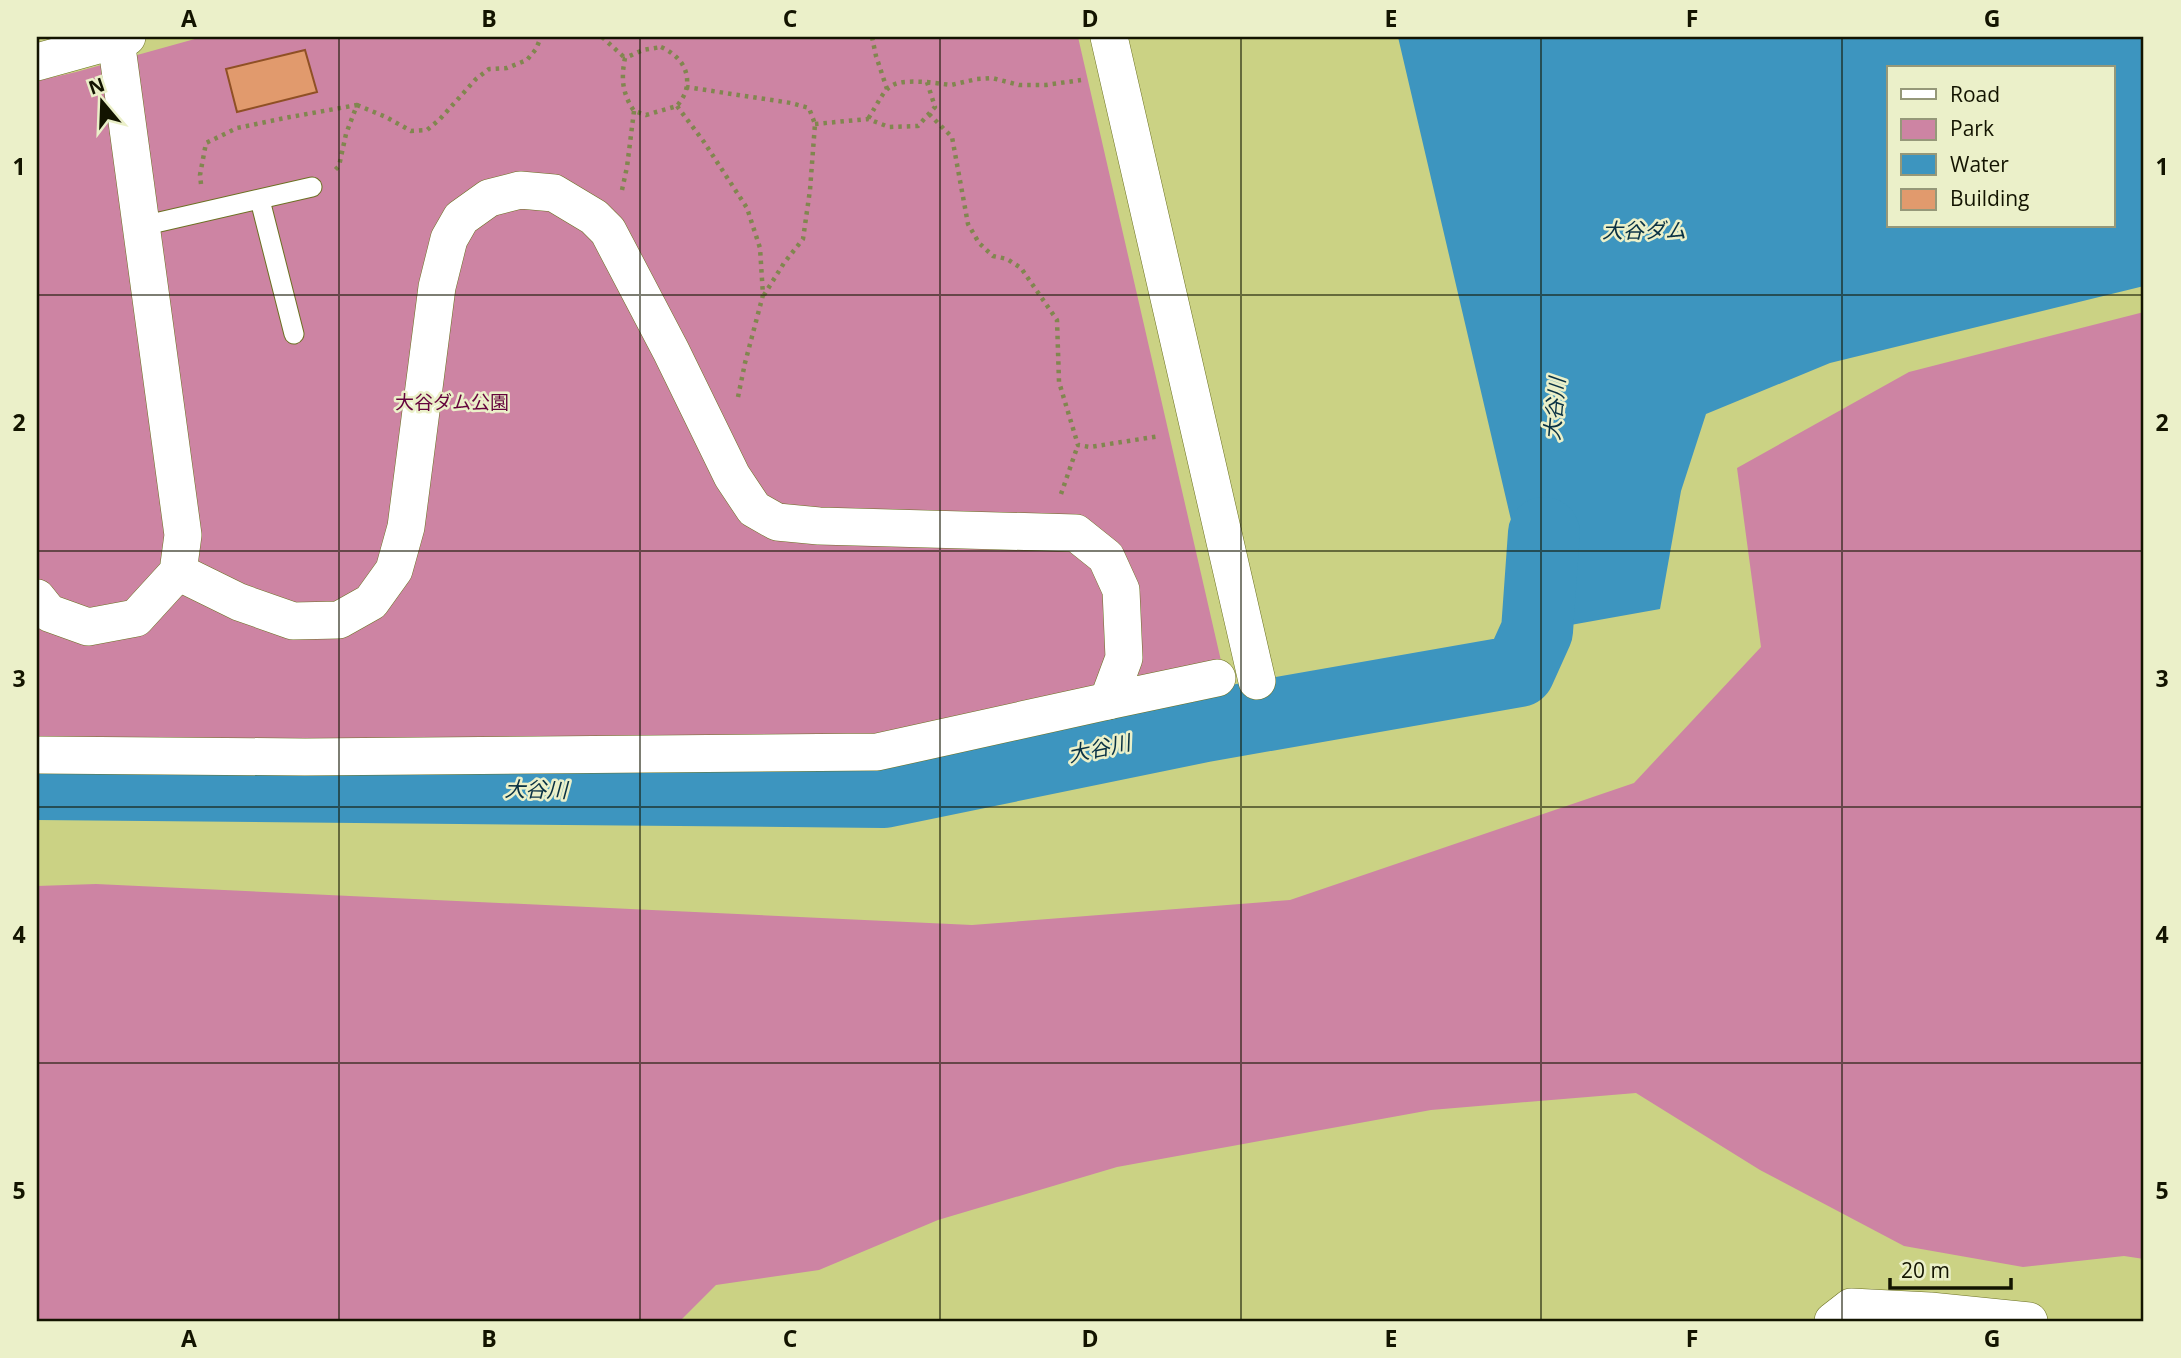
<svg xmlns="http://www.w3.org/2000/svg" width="2181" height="1358" font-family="'Open Sans','Noto Sans JP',sans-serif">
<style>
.green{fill:#cd84a3}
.water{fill:#3d95bf;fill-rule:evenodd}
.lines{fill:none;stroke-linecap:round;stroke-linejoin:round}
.river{stroke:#3d95bf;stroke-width:72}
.building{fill:#e19a6d;stroke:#8f5025;stroke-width:2}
.lane-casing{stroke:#6b7021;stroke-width:21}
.street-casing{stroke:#6b7021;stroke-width:38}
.path{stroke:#81864f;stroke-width:4.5;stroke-dasharray:3.5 5;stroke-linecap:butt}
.lane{stroke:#fff;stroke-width:19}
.street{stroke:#fff;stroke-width:37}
.grid{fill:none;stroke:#131400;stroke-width:2;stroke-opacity:0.55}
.labels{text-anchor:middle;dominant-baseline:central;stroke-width:5;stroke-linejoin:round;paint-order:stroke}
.park-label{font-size:19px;fill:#64033c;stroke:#ebf0c9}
.water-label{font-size:21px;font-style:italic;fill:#093144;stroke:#ebf0c9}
.neatline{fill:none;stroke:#131400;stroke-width:2.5}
.grid-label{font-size:23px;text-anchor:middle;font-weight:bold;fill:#131400}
</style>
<rect width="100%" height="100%" fill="#cbd284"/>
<g class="green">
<polygon points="202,37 1078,37 1227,687 890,764 37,769 37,81 76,72"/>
<polygon points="2144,312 2144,1259 2124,1256 2023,1267 1904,1246 1760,1170 1636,1093 1431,1110 1117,1167 938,1220 819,1270 716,1285 680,1321 37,1321 37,886 96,884 972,925 1290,900 1634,783 1761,647 1737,468 1909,372"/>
</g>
<path class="water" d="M1398 37H2144V286L1830 363 1706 414 1681 491 1660 609 1537 631ZM1889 68H2113V226H1889Z"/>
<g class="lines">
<polyline class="river" points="37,784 884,792 1205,726 1519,671 1537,631 1544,533"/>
</g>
<polygon class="building" points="305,50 317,92 237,112 226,69"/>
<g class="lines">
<g class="lane-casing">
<g id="lane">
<polyline points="260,200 294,334"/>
<polyline points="142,226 312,187"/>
</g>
</g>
<g class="street-casing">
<g id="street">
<polyline points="1109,37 1257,681"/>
<polyline points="37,62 127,37"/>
<polyline points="178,572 239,602 293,621 339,620 371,602 394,570 406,527 437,287 449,239 461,218 489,198 520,190 554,193 594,217 608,231 671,351 732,476 754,509 777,522 819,526 1076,533 1106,557 1121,590 1124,658 1108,701 1217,678"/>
<polyline points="37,598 49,613 88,627 136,618 178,572 183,535 116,40"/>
<polyline points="37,755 305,757 877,752 1108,701"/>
<polyline points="1833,1321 1851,1307 1930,1311 2029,1321"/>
</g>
</g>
<g class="path">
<polyline points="602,37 625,58"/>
<polyline points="872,37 876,56 887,89"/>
<path d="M661 47C679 55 691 70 686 90 685 95 680 102 677 106L646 115 634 111C622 93 621 78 625 58L643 50Z"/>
<polyline points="927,82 951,85 977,79 992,78 1019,85 1046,85 1081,80"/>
<polyline points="686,87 791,103 809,108 815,124 810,190 803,239 784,263 764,295"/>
<polyline points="357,105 386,117 411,131 427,130 440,119 476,79 489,69 507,68 527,60 536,49 541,37"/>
<polyline points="677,106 704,142 747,208 760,248 763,295 745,363 738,397"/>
<polyline points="929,114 952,137 968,224 979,243 993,256 1007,259 1021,268 1057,320 1059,382 1078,445 1090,447 1160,436"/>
<path d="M815 124 868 119 889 127 918 126 935 107 927 82C885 80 889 85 868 119"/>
<polyline points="201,184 200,175 206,143 237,128 290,117 357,105 346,134 339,166 334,171"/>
<polyline points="622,190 627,167 634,111"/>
<polyline points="1061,494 1078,445"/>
</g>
<use href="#lane" class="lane"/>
<use href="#street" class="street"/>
</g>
<path class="grid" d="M339 37V1321M640 37V1321M940 37V1321M1241 37V1321M1541 37V1321M1842 37V1321M37 295H2144M37 551H2144M37 807H2144M37 1063H2144"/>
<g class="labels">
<g class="park-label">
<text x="452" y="402">大谷ダム公園</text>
</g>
<g class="water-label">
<text x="1644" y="230">大谷ダム</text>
<text transform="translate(1554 409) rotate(-85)">大谷川</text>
<text transform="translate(1099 748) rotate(-12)">大谷川</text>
<text transform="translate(536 789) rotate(1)">大谷川</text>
</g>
</g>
<rect width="2181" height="1358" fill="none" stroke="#ebf0c9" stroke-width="77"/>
<rect x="1887" y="66" width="228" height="161" fill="#ebf0c9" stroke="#959879" stroke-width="2"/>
<rect x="1901" y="89" width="35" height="10" fill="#ffffff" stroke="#959879" stroke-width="2"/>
<text x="1950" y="102" font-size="21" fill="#131400">Road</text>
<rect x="1901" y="119" width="35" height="21" fill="#cd84a3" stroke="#959879" stroke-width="2"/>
<text x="1950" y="136" font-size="21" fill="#131400">Park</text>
<rect x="1901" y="154" width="35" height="21" fill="#3d95bf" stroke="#959879" stroke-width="2"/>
<text x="1950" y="172" font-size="21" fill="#131400">Water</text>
<rect x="1901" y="189" width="35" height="21" fill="#e19a6d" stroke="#959879" stroke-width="2"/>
<text x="1950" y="206" font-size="21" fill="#131400">Building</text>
<g transform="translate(102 102) rotate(341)" stroke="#ebf0c9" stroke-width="5" paint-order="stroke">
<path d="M0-5L12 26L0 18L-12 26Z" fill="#131400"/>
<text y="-10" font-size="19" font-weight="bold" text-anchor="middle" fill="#131400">N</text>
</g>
<path d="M1890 1278v10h121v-10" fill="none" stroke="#131400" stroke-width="3.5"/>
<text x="1901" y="1278" font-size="21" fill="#131400" stroke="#ebf0c9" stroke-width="5" paint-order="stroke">20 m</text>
<rect x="38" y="38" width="2104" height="1282" class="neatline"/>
<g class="grid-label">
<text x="189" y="27">A</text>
<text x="489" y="27">B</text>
<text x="790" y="27">C</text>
<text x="1090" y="27">D</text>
<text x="1391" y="27">E</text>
<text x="1692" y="27">F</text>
<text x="1992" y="27">G</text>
<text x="19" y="175">1</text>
<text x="2162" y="175">1</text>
<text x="19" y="431">2</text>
<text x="2162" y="431">2</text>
<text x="19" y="687">3</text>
<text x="2162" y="687">3</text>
<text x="19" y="943">4</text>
<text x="2162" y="943">4</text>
<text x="19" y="1199">5</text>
<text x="2162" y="1199">5</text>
<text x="189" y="1347">A</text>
<text x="489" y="1347">B</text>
<text x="790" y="1347">C</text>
<text x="1090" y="1347">D</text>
<text x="1391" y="1347">E</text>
<text x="1692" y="1347">F</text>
<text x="1992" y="1347">G</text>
</g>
</svg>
